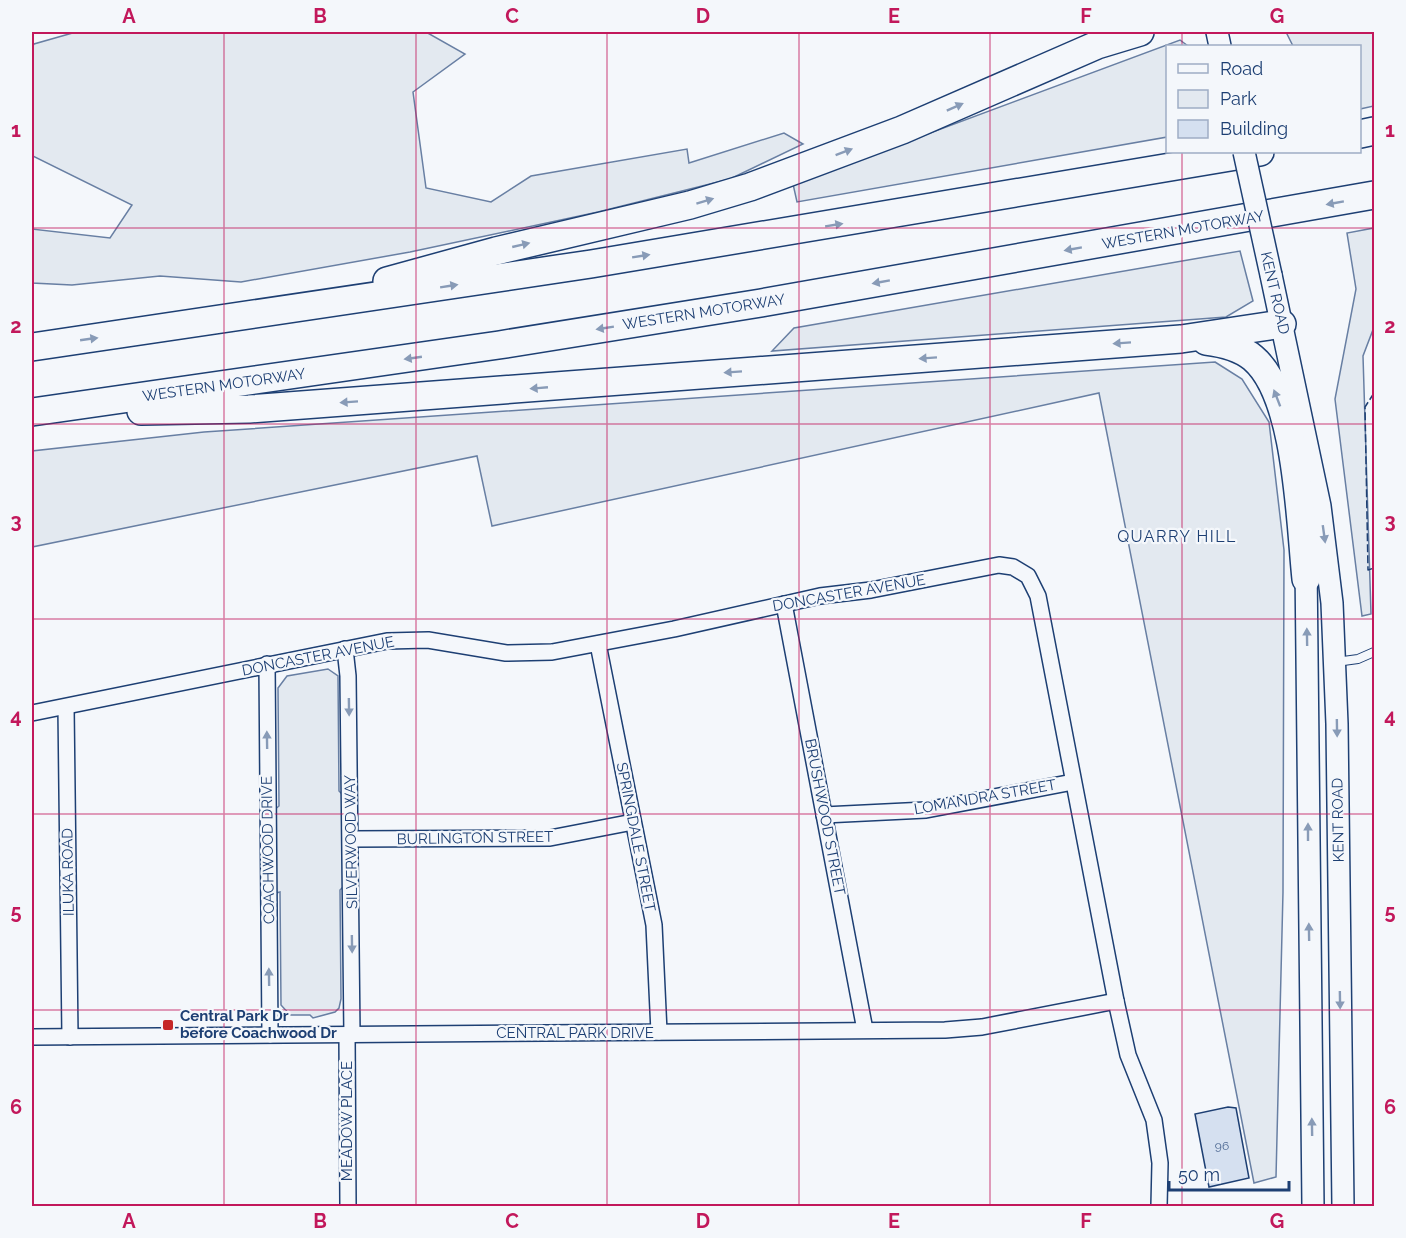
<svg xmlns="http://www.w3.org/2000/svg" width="1406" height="1238" font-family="Raleway,sans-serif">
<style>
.green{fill:#e3e9f0;stroke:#687fa3;stroke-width:1.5}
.building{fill:#d5e0f0;stroke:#1d3f73;stroke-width:1.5}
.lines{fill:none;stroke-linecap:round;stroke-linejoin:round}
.service-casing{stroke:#1d3f73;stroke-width:10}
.minor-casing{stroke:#1d3f73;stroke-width:18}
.secondary-casing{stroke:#1d3f73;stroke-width:24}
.motorway-casing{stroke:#1d3f73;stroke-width:30}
.service{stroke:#f4f7fb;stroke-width:8}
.minor{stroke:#f4f7fb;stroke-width:15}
.secondary{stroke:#f4f7fb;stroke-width:21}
.motorway{stroke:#f4f7fb;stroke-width:27}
.secondary-bridge-casing{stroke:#1d3f73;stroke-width:24;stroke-linecap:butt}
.secondary-bridge{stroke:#f4f7fb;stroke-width:21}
.fence{stroke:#1d3f73;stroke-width:1.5;stroke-dasharray:8 3;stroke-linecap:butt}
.oneway{fill:#889bb7}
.grid{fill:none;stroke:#c2185b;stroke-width:1.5;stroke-opacity:0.55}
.poi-dot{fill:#c62828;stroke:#f4f7fb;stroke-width:2}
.labels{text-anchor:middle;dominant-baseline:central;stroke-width:4.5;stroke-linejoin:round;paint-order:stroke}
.number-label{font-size:12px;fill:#4b6792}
.street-label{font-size:15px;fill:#1d3f73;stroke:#f4f7fb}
.poi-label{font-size:15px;font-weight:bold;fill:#1d3f73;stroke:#f4f7fb;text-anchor:start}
.neighbourhood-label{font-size:16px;letter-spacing:1.5px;fill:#1d3f73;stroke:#f4f7fb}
.neatline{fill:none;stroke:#c2185b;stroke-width:2}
.grid-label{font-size:20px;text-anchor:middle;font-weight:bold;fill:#c2185b}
</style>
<rect width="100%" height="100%" fill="#f4f7fb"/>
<g class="green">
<polygon points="76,32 426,32 465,54 413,92 426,188 491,202 531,176 687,149 689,163 784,133 803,144 730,179 598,212 410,252 241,282 160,276 72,285 32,283 32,229 110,238 132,205 33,156 32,159 32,47 34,44"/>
<polygon points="1286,32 1374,32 1374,106 1360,109 1360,46 1293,46"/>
<polygon points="1180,40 1188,46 1168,46 1167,137 797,202 793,184"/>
<polygon points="1374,228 1374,327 1363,356 1371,614 1362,616 1335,399 1356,289 1347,233"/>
<polygon points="1240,251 1253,301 1226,317 772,351 794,328"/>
<polygon points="1215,362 1242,379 1269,422 1284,550 1283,892 1276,1177 1254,1183 1099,393 492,526 477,456 32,547 32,451 204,432"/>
<polygon points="328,669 338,676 339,791 345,797 346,884 340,890 341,999 339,1008 335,1012 313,1018 310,1015 290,1015 281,1005 280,892 276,893 273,811 279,806 278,688 287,676"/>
</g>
<polygon class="building" points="1228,1107 1236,1108 1249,1178 1209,1187 1195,1114"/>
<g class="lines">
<g class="service-casing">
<polyline id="service" points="1336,662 1358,659 1374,652"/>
</g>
<g class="minor-casing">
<g id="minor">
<polyline points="784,604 865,1030"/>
<polyline points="598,644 654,925 659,1032"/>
<polyline points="345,649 348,676 352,1035"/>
<polyline points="267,664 270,1035"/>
<polyline points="66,707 70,1037"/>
<polyline points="32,713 387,641 428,640 506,653 552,652 674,629 820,596 871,590 999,565 1013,567 1028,576 1038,596 1116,1001 1128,1055 1154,1120 1160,1163 1159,1206"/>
<polyline points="824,815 926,810 1073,782"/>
<polyline points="351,839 550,838 633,822"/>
<polyline points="347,1035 348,1206"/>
<polyline points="32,1037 945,1030 982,1027 1116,1001"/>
</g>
</g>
<g class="secondary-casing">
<g id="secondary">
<polyline points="1217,32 1220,46"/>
<polyline points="1271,275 1320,506 1332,603 1337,724 1343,1206"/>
<polyline points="1306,565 1313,1206"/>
</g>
</g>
<g class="motorway-casing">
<g id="motorway">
<polyline points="1360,134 1374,131"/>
<polyline points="387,281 496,251 690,205 750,187 902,130 1097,45 1140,32"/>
<path d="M1206 341C1222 343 1240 347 1253 358 1298 396 1300 523 1306 579"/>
<polyline points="32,347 591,264 1260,152"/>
<polyline points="141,411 249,409 1181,339 1282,324"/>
<polyline points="32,412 499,345 761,303 1374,195"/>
</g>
</g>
<use href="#service" class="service"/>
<use href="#minor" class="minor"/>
<use href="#secondary" class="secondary"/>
<use href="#motorway" class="motorway"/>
<g class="secondary-bridge-casing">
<polyline id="secondary-bridge" points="1244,152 1271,275"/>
</g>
<use href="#secondary-bridge" class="secondary-bridge"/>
<polyline class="fence" points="1374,393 1365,407 1368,570 1374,568"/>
</g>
<defs><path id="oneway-solid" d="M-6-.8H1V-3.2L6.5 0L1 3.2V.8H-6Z" transform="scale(1.5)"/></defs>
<g class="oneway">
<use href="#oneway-solid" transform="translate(955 107) rotate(-24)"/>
<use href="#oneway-solid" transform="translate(844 152) rotate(-21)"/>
<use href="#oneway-solid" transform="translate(705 201) rotate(-17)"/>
<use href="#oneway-solid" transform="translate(1335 203) rotate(170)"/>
<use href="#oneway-solid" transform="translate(834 225) rotate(-9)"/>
<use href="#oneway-solid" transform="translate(521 245) rotate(-13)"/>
<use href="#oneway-solid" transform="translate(1073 249) rotate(170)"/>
<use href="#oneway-solid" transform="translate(641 256) rotate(-9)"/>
<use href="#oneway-solid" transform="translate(881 282) rotate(170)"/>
<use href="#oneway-solid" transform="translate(449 286) rotate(-9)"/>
<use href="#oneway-solid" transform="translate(605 328) rotate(171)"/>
<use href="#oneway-solid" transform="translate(89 339) rotate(-8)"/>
<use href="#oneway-solid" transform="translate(1122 343) rotate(176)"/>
<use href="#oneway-solid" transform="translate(413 358) rotate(172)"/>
<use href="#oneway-solid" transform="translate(928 358) rotate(176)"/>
<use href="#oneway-solid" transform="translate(733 372) rotate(176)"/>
<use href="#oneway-solid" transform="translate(539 388) rotate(175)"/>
<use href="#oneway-solid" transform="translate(1277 398) rotate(-111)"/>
<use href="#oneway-solid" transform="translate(349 402) rotate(176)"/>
<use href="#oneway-solid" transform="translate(1324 534) rotate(82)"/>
<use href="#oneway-solid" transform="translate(1307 637) rotate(-91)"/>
<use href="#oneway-solid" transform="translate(349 707) rotate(89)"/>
<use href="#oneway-solid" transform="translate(1337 728) rotate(89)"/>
<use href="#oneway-solid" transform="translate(267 740) rotate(-91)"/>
<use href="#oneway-solid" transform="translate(1308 832) rotate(-90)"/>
<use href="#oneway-solid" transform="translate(1309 932) rotate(-91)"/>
<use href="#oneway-solid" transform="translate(352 944) rotate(89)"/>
<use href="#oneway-solid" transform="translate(269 977) rotate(-91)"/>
<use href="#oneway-solid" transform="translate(1340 1000) rotate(89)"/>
<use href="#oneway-solid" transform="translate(1312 1127) rotate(-91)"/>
</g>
<path class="grid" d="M224 32V1206M416 32V1206M607 32V1206M799 32V1206M990 32V1206M1182 32V46M1182 152V1206M32 228H1374M32 424H1374M32 619H1374M32 814H1374M32 1010H1374"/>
<rect class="poi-dot" x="162" y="1019" width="12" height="12" rx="3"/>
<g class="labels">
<g class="number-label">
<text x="1222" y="1146">96</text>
</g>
<g class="street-label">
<text transform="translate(1183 230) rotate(-10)">WESTERN MOTORWAY</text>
<text transform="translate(1275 293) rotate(77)">KENT ROAD</text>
<text transform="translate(704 312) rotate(-9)">WESTERN MOTORWAY</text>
<text transform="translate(224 385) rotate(-8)">WESTERN MOTORWAY</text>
<text transform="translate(849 593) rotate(-10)">DONCASTER AVENUE</text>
<text transform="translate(318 656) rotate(-11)">DONCASTER AVENUE</text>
<text transform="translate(985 797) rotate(-10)">LOMANDRA STREET</text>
<text transform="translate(825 817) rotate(79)">BRUSHWOOD STREET</text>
<text transform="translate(1338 820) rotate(-91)">KENT ROAD</text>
<text transform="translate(636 837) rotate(79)">SPRINGDALE STREET</text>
<text transform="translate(475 838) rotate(-1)">BURLINGTON STREET</text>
<text transform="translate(351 842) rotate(-91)">SILVERWOOD WAY</text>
<text transform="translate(268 850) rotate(-91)">COACHWOOD DRIVE</text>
<text transform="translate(68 872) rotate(-91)">ILUKA ROAD</text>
<text x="575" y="1033">CENTRAL PARK DRIVE</text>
<text transform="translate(347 1121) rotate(-90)">MEADOW PLACE</text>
</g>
<g class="poi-label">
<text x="180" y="1016">Central Park Dr<tspan x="180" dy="17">before Coachwood Dr</tspan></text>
</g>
<g class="neighbourhood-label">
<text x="1177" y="536">QUARRY HILL</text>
</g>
</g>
<rect width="1406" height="1238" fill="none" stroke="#f4f7fb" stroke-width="66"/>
<rect x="1166" y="45" width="195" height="108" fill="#f4f7fb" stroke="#9eadc5" stroke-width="1.5"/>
<rect x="1178" y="64" width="30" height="9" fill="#f4f7fb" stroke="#9eadc5" stroke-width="1.5"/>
<text x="1220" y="75" font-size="18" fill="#1d3f73">Road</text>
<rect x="1178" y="90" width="30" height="18" fill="#e3e9f0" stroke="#9eadc5" stroke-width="1.5"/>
<text x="1220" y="105" font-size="18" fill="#1d3f73">Park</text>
<rect x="1178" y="120" width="30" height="18" fill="#d5e0f0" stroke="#9eadc5" stroke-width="1.5"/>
<text x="1220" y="135" font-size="18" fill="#1d3f73">Building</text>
<path d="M1169 1181v9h120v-9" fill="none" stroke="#1d3f73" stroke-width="3"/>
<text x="1178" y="1181" font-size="18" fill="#1d3f73" stroke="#f4f7fb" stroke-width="4.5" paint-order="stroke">50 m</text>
<rect x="33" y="33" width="1340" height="1172" class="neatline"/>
<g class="grid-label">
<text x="129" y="23">A</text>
<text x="320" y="23">B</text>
<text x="512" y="23">C</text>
<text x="703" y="23">D</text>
<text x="894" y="23">E</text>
<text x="1086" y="23">F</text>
<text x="1277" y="23">G</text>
<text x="16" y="137">1</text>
<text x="1390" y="137">1</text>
<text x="16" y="333">2</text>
<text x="1390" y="333">2</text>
<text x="16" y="528">3</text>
<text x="1390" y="528">3</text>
<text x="16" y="723">4</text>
<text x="1390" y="723">4</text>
<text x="16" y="919">5</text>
<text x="1390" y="919">5</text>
<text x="16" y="1114">6</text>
<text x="1390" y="1114">6</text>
<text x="129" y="1228">A</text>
<text x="320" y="1228">B</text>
<text x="512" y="1228">C</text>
<text x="703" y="1228">D</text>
<text x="894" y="1228">E</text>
<text x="1086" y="1228">F</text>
<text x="1277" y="1228">G</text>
</g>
</svg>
